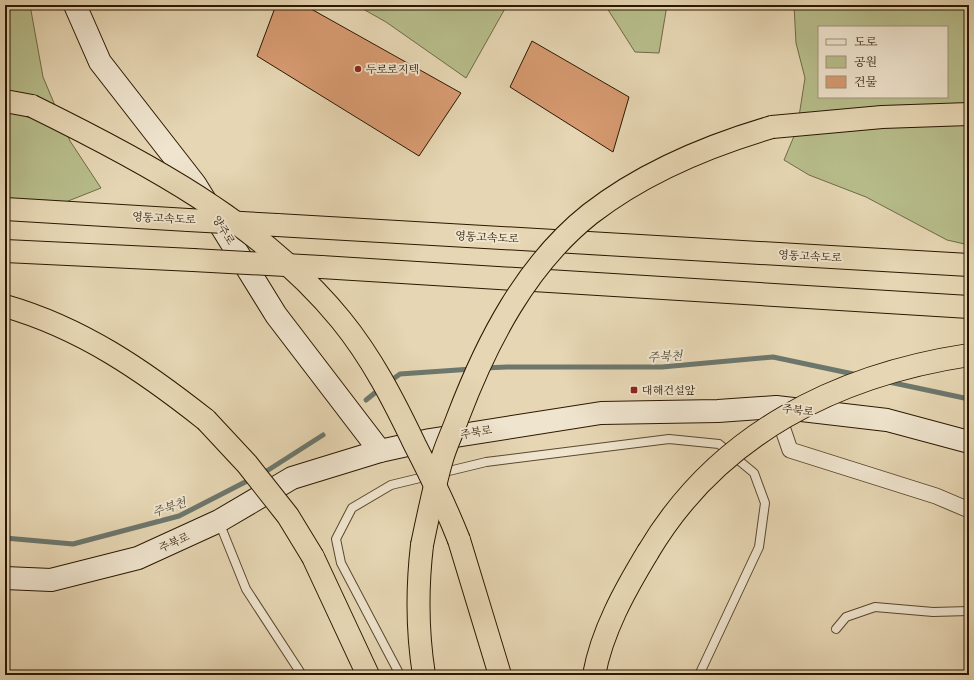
<svg xmlns="http://www.w3.org/2000/svg" width="974" height="680" font-family="'Libre Caslon Text','Noto Serif KR',serif">
<style>
.green{fill:#b7bd8b;stroke:#716a46;fill-rule:evenodd}
.lines{fill:none;stroke-linecap:round;stroke-linejoin:round}
.stream{stroke:#6d776d;stroke-width:5}
.building{fill:#d79a71;stroke:#2b1800}
.lane-casing{stroke:#5a482d;stroke-width:10}
.street-casing{stroke:#5a482d;stroke-width:17}
.secondary-casing{stroke:#2b1800;stroke-width:24}
.highway-casing{stroke:#2b1800;stroke-width:24}
.lane{stroke:#efe4ce;stroke-width:8}
.street{stroke:#efe4ce;stroke-width:15}
.secondary{stroke:#efe4ce;stroke-width:22}
.highway{stroke:#e6d6b3;stroke-width:22}
.highway-bridge-casing{stroke:#2b1800;stroke-width:24;stroke-linecap:butt}
.highway-bridge{stroke:#e6d6b3;stroke-width:22}
.poi-dot{fill:#8f2418;stroke:#efe4ce;stroke-width:1.5}
.labels{text-anchor:middle;dominant-baseline:central;stroke-width:4;stroke-linejoin:round;paint-order:stroke}
.poi-label{font-size:11px;fill:#2b1800;stroke:#efe4ce;text-anchor:start}
.street-label{font-size:11px;fill:#2b1800;stroke:#efe4ce}
.water-label{font-size:12px;font-style:italic;fill:#4c4836;stroke:#efe4ce}
</style>
<rect width="100%" height="100%" fill="#e6d6b3"/>
<filter id="stains"><feTurbulence type="fractalNoise" baseFrequency=".005" numOctaves="4"/><feColorMatrix values="0 0 0 0 .2 0 0 0 0 .09 0 0 0 0 .02 0 0 0 .5 -.17"/></filter>
<radialGradient id="worn" r=".72"><stop offset=".6" stop-color="#630" stop-opacity="0"/><stop offset="1" stop-color="#630" stop-opacity=".3"/></radialGradient>
<g class="green">
<polygon points="5,5 30,5 43,77 70,141 101,188 58,205 5,198"/>
<polygon points="356,5 507,5 466,78 386,22"/>
<polygon points="605,5 667,5 659,53 635,52"/>
<path d="M794 5H969V245L947 240 866 197 809 175 784 160 797 129 805 78 796 43ZM819 27H947V97H819Z"/>
</g>
<g class="lines">
<g class="stream">
<polyline points="484,368 507,367 662,367 773,357 858,375"/>
<polyline points="389,382 400,374 472,369"/>
<polyline points="889,382 969,399"/>
<polyline points="366,400 381,388"/>
<polyline points="262,474 323,435"/>
<polyline points="5,538 73,544 179,516 253,478"/>
</g>
</g>
<g class="building">
<polygon points="276,5 304,5 461,93 419,156 257,56"/>
<polygon points="532,41 629,97 613,152 510,87"/>
</g>
<g class="lines">
<g class="lane-casing">
<g id="lane">
<polyline points="219,522 246,589 302,675"/>
<polyline points="836,629 846,617 875,607 933,612 969,611"/>
<polyline points="400,675 341,563 336,539 352,508 391,485 486,462 669,439 719,444 754,473 765,503 759,547 699,675"/>
</g>
</g>
<g class="street-casing">
<polyline id="street" points="777,412 790,450 936,496 969,510"/>
</g>
<g class="secondary-casing">
<g id="secondary">
<polyline points="75,5 100,62 195,184 276,315 380,451"/>
<polyline points="5,578 51,580 138,558 219,521 292,478 380,451 430,440 601,413 718,411 776,407 887,420 969,442"/>
</g>
</g>
<g class="highway-casing">
<g id="highway">
<polyline points="5,101 32,106"/>
<polyline points="772,127 882,117 969,114"/>
<polyline points="5,209 188,220"/>
<polyline points="277,225 969,265"/>
<polyline points="5,251 193,260"/>
<polyline points="321,267 969,307"/>
<path d="M5 306C82 328 144 371 206 420"/>
<polyline points="459,540 500,675"/>
<path d="M422 545C417 588 417 631 424 675"/>
<polyline points="313,557 368,675"/>
<path d="M594 675C602 631 625 590 648 552"/>
</g>
</g>
<use href="#lane" class="lane"/>
<use href="#street" class="street"/>
<use href="#secondary" class="secondary"/>
<use href="#highway" class="highway"/>
<g class="highway-bridge-casing">
<g id="highway-bridge">
<path d="M32 106C142 160 262 223 341 320 372 358 394 401 415 445 431 476 446 507 459 540"/>
<polyline points="188,220 277,225"/>
<polyline points="193,260 321,267"/>
<polyline points="206,420 247,464 288,516 313,557"/>
<path d="M422 545C428 516 434 487 442 459 446 445 453 431 458 417 487 341 526 265 590 214 644 172 707 146 772 127"/>
<path d="M648 552C718 434 837 375 969 355"/>
</g>
</g>
<use href="#highway-bridge" class="highway-bridge"/>
</g>
<g class="poi-dot">
<circle cx="358" cy="69" r="4"/>
<rect x="630" y="386" width="8" height="8" rx="2"/>
</g>
<g class="labels">
<g class="poi-label">
<text x="366" y="69">두로로지텍</text>
<text x="642" y="390">대해건설앞</text>
</g>
<g class="street-label">
<text transform="translate(164 218) rotate(3)">영동고속도로</text>
<text transform="translate(224 230) rotate(59)">양주로</text>
<text transform="translate(487 237) rotate(3)">영동고속도로</text>
<text transform="translate(810 256) rotate(3)">영동고속도로</text>
<text transform="translate(798 410) rotate(6)">주북로</text>
<text transform="translate(476 432) rotate(-10)">주북로</text>
<text transform="translate(174 542) rotate(-24)">주북로</text>
</g>
<g class="water-label">
<text transform="translate(665 356) rotate(-3)">주북천</text>
<text transform="translate(169 507) rotate(-19)">주북천</text>
</g>
</g>
<rect width="974" height="680" fill="none" stroke="#e6d6b3" stroke-width="20"/>
<rect x="6" y="6" width="962" height="668" fill="none" stroke="#2b1800" stroke-width="2"/>
<rect x="10" y="10" width="954" height="660" fill="none" stroke="#2b1800"/>
<rect x="818" y="26" width="130" height="72" fill="#efe4ce" stroke="#a1927c"/>
<rect x="826" y="39" width="20" height="6" fill="#efe4ce" stroke="#a1927c"/>
<text x="854" y="46" font-size="12" fill="#2b1800">도로</text>
<rect x="826" y="56" width="20" height="12" fill="#b7bd8b" stroke="#a1927c"/>
<text x="854" y="66" font-size="12" fill="#2b1800">공원</text>
<rect x="826" y="76" width="20" height="12" fill="#d79a71" stroke="#a1927c"/>
<text x="854" y="86" font-size="12" fill="#2b1800">건물</text>
<rect width="100%" height="100%" filter="url(#stains)"/>
<rect width="100%" height="100%" fill="url(#worn)"/>
</svg>
